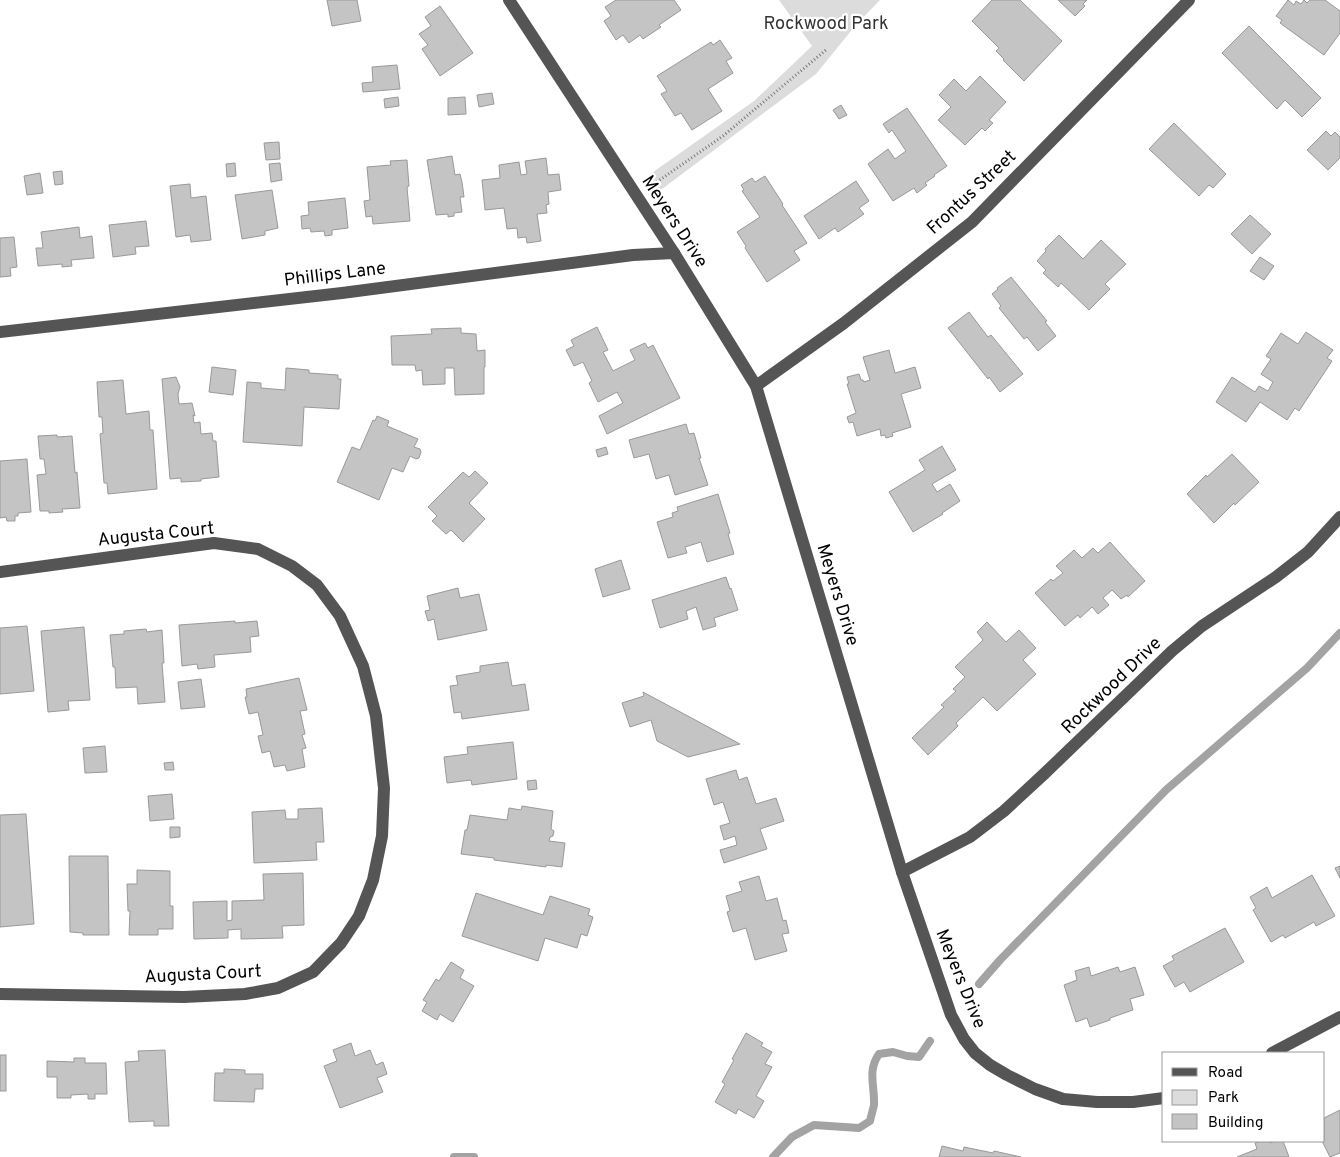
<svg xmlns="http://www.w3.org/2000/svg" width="1340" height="1157" font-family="Overpass,sans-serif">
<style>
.green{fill:#dcdcdc}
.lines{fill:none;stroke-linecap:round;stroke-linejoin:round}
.stream{stroke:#a3a3a3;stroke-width:8}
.building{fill:#c4c4c4;stroke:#999}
.path{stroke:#777;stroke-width:3;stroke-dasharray:1 2.5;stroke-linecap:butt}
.minor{stroke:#555;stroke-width:12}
.labels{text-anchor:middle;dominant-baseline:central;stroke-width:4.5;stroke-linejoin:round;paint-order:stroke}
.park-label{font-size:18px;fill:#333;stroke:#fff}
.street-label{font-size:18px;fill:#000;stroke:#fff}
</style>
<rect width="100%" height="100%" fill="#fff"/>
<polygon class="green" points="779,0 880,0 855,26 816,74 658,192 646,177 754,101 812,46"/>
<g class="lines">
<g class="stream">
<polyline points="979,984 1000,960 1166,790 1307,668 1340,633"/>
<polyline points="454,1157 474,1157"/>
<path d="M773 1157 792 1137 814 1125 859 1128 870 1121C871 1116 873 1110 874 1105 875 1086 867 1071 879 1054L893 1052 907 1056 919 1057 930 1041"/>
</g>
</g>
<g class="building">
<polygon points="327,0 357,0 361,21 332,26"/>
<polygon points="616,0 674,0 681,10 659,25 661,27 643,39 640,35 629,43 623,35 616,40 604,21 611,16 605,7"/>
<polygon points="992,0 1020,0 1062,41 1024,81 1003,60 1004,59 996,51 999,48 972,21"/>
<polygon points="1058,0 1087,0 1083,4 1085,6 1075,16"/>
<polygon points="1288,0 1294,5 1296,1 1301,4 1304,0 1307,3 1310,0 1325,0 1340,11 1340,33 1324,55 1280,23 1282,20 1276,16"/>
<polygon points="440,6 473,53 440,76 422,49 428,45 419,34 431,26 425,17"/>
<polygon points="1249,26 1321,98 1302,117 1285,100 1277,109 1222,53"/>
<polygon points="720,40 732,58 726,61 733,73 708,89 722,111 692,130 681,113 675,116 661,94 667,91 657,76 711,42 713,45"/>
<polygon points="397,65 400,89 363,92 362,83 373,82 372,67"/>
<polygon points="980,76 1006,102 989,120 993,123 985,131 982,128 965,145 938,120 951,107 939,95 954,79 966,91"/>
<polygon points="492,93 494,104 479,107 477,95"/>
<polygon points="398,97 399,106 385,108 384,99"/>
<polygon points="465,97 466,114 448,115 448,98"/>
<polygon points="841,105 847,115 839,119 833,110"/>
<polygon points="907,108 947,166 934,175 935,176 925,183 927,185 917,193 914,188 893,201 868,164 888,149 895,159 906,151 892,130 889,133 883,124"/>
<polygon points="1174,123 1226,174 1213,188 1209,185 1199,196 1149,149"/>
<polygon points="1326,131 1331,136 1335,132 1340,137 1340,158 1328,170 1307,150"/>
<polygon points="279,142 280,159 266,160 264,143"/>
<polygon points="452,156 455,175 460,174 462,182 464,197 460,197 462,212 454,213 454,216 448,217 448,214 436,215 427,160"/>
<polygon points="546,158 548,175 559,174 561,190 548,192 549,204 546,205 547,213 537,214 541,241 527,243 526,237 518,238 517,228 507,229 504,208 485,210 482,180 500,178 499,165 519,162 521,175 527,174 525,161"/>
<polygon points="407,160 409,186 407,187 410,221 373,224 372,216 366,217 364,201 370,200 367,167 391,165 390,161"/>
<polygon points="235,163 236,176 227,177 226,164"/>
<polygon points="280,163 282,180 271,182 269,164"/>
<polygon points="62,171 63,184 55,185 53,172"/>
<polygon points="40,173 43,193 27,195 24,176"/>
<polygon points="765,176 783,204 782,205 807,243 794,251 800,260 767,282 745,248 746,246 737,232 760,217 742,191 744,190 741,185 752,178 755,182"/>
<polygon points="856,181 869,201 859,208 864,214 838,232 835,228 819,239 804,216"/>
<polygon points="190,184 191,198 206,196 211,240 191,242 190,235 176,237 170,186"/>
<polygon points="272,190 278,228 265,231 265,235 242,239 235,195"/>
<polygon points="345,198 348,228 332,230 332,235 325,236 324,231 311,232 310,228 302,229 301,216 309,215 308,202"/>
<polygon points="1250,215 1271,234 1252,254 1231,234"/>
<polygon points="146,221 149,246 135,247 136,254 113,257 109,225"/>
<polygon points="79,227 80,238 92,236 94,258 71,260 72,266 62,267 62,264 38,266 36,248 43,248 41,232"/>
<polygon points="1059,235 1083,259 1101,240 1126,264 1105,284 1110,289 1089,310 1061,283 1058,287 1043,273 1046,270 1037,261 1046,251 1045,249"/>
<polygon points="14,237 17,267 10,268 11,276 0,277 0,238"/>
<polygon points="1260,257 1274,266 1264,280 1250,271"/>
<polygon points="1011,277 1047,321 1045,322 1056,336 1038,351 1027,337 1024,339 999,308 1001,306 992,294 998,289 997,288"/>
<polygon points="969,312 988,337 991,335 1023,374 1000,392 989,377 988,379 948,328"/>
<polygon points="597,327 608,350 603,352 613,371 635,360 630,350 645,343 648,348 653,345 680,398 607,434 599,416 623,403 617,392 598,402 589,383 592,381 583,362 574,366 566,350 574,346 571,340"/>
<polygon points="461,328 461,333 476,334 477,351 485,350 485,367 484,367 484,394 455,395 454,368 445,368 445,384 423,385 422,370 416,371 415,365 392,365 391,336 432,334 431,329"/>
<polygon points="1306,332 1333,350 1327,358 1332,361 1299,411 1295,408 1287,420 1260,402 1246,422 1216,402 1232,377 1255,392 1259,386 1268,391 1273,382 1261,374 1271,359 1266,356 1281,333 1298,344"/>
<polygon points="889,350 895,373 915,367 921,388 901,394 911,427 892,433 893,436 886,438 885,435 881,436 880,429 857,436 853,422 849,423 847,417 856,413 847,384 849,384 847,377 859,374 861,380 863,380 864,382 870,380 863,357"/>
<polygon points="212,367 236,370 233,395 209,392"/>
<polygon points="286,368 309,370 309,373 338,375 338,379 341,379 339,409 304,407 302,446 243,442 247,382 261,383 261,388 285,390"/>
<polygon points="176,377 180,387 178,394 179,404 192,403 195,416 193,415 194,423 200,422 201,434 212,433 213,441 216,441 219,477 201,479 201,481 181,482 181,478 170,479 162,379"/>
<polygon points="123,380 126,414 149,411 150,430 153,430 157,489 108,494 107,483 104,483 100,434 103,433 102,417 99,417 97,382"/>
<polygon points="377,416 389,421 387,426 418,439 414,447 420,449 421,452 419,458 416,459 410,456 403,472 392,468 379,500 337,482 352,447 360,450 373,420 375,421"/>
<polygon points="686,424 689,434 694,433 701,458 699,458 708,485 675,495 669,475 656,479 649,454 634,458 629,440"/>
<polygon points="57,435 57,437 72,436 75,473 77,472 80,508 62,509 63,512 49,513 49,511 40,511 37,475 46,474 44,459 40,459 38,436"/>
<polygon points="942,446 956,470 932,484 937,492 950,484 960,501 942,513 943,514 913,532 889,492 925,470 919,460"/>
<polygon points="606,447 608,454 598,457 596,450"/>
<polygon points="1232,454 1259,482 1235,505 1234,503 1214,523 1187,494 1206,475 1207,477"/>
<polygon points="27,459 31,512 18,513 18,516 15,516 15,521 7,521 6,517 0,518 0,461"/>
<polygon points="475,471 488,483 469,503 485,519 463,542 451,530 446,534 432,521 437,516 428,507 463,472 469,477"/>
<polygon points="718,494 730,533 728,534 734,554 707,562 701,542 685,547 687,553 668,558 657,522 673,517 672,513 678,511 677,507"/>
<polygon points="1110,542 1145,581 1128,597 1127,595 1121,599 1112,590 1103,598 1109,605 1098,614 1092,607 1080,618 1078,615 1065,626 1035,593 1051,579 1053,581 1063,573 1056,566 1074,550 1082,558 1093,548 1098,553"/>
<polygon points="621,560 630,589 603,597 595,569"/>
<polygon points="726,577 730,589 731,588 738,610 714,618 716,626 703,630 696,607 686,611 688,619 660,628 652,600"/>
<polygon points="458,588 460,598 479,594 487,630 438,640 434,619 428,621 425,611 430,610 427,596"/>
<polygon points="235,621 235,623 257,621 259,636 250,637 251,652 214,655 215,667 198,669 197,664 182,666 179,625"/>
<polygon points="987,622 1006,642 1019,630 1036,648 1023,660 1036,674 997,711 983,697 956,723 958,726 928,755 912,738 944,707 941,705 956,691 953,689 965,677 955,667 983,640 977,632"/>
<polygon points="27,626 34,691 0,694 0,628"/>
<polygon points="84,627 90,700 68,701 69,710 48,712 41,631"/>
<polygon points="146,629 147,632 162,630 164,663 162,663 165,702 138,704 137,687 116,688 115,667 113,667 110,635 124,634 124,631"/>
<polygon points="508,662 512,686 525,684 529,710 462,719 461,712 454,713 450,686 458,685 456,676 480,672 480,666"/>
<polygon points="299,678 307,710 300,711 305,734 302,735 306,748 302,749 305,767 287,771 285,765 274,767 270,751 262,753 258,736 263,735 258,712 249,714 245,697 247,697 246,689"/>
<polygon points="201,679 205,707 181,709 178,682"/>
<polygon points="643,692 740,744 688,757 657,741 651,720 630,727 622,703 644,696"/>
<polygon points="513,742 517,779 472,785 471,780 447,783 444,757 468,754 467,747"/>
<polygon points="105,746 107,772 85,773 83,748"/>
<polygon points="173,762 174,770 165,770 164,763"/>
<polygon points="736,770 739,780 747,777 756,804 776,798 784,821 760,829 767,849 724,863 720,850 737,845 735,836 724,840 720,826 730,823 723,802 714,805 706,779"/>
<polygon points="536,780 537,789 528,790 527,781"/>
<polygon points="172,794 174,819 150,821 148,796"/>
<polygon points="522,806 553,811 551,829 554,831 553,836 550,837 549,841 565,843 562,867 546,865 546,867 494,860 494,858 461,854 465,830 467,830 470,815 507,820 509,808 521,810"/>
<polygon points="322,808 324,842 316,842 317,860 254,863 252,812 285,810 286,819 298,819 298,809"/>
<polygon points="26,814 34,924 0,927 0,815"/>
<polygon points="170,827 180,827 180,837 170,838"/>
<polygon points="69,856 108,856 109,935 83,935 83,933 70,932"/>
<polygon points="1340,866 1340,878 1335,868"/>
<polygon points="137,870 170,871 170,906 173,906 173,929 158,929 158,935 129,935 130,911 128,911 127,884 137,884"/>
<polygon points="303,873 304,925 282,926 283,938 241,939 241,929 228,930 228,938 194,939 193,902 227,901 227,921 232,920 232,901 264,900 263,874"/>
<polygon points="1312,875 1335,916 1316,926 1314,922 1285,938 1283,935 1271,942 1253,910 1256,908 1250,897 1267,887 1272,898"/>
<polygon points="759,876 766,901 777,898 783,921 786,920 789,933 782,934 787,951 755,960 746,928 733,932 727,912 730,911 726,896 742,891 739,882"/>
<polygon points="476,893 543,915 550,896 590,909 588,915 593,917 587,936 581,934 577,948 545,938 538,961 462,936"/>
<polygon points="1225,928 1244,962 1190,992 1184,982 1175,987 1163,966 1174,960 1172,956"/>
<polygon points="451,962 464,970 460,978 474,986 453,1022 440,1014 437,1020 422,1011 427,1002 423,1000 436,979 439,981"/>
<polygon points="1089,967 1091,976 1118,967 1120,972 1135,967 1144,995 1130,999 1133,1010 1110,1018 1110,1020 1090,1027 1087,1018 1076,1022 1064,985 1077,980 1075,971"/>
<polygon points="746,1033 763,1043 761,1046 772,1052 765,1064 772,1067 756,1096 764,1101 754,1118 738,1109 736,1114 715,1102 725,1084 722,1082 734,1060 732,1059"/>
<polygon points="351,1043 355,1056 370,1050 376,1065 383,1062 387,1074 377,1078 383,1092 340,1108 324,1066 337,1061 333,1050"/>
<polygon points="165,1050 169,1126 154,1126 154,1121 129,1122 125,1062 139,1061 138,1051"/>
<rect x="0" y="1055" width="6" height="36"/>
<polygon points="74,1058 85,1058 85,1063 106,1063 107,1094 95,1094 95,1099 88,1099 88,1094 71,1095 71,1098 57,1098 57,1077 47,1077 47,1061 74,1062"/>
<polygon points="224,1069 245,1070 245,1074 263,1074 263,1089 255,1089 254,1102 214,1101 215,1073 224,1073"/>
<polygon points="1340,1110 1340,1153 1330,1157 1322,1141 1324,1141 1324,1118"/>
<polygon points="1260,1141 1269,1141 1270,1143 1275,1141 1283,1141 1289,1157 1237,1157 1257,1149 1255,1143"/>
<polygon points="942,1146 963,1151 964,1147 993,1153 994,1151 1021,1157 939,1157"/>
</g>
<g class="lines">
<polyline class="path" points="651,186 723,136 827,49"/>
<g class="minor">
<polyline points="509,0 674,253 756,386 902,872 951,1015 964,1039 975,1053 990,1065 1007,1075 1035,1089 1063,1099 1097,1102 1133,1102 1164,1098"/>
<polyline points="0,332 342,293 633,255 674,253"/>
<polyline points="756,386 844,323 972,222 1189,0"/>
<polyline points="0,572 214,543 258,549 292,566 317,585 340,616 363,666 376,716 384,788 382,836 373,880 359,916 341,943 313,972 278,988 245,994 184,997 0,994"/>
<polyline points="902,872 970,837 1004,811 1044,774 1172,651 1202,626 1276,577 1308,552 1340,517"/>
<polyline points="1272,1053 1340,1017"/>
</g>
</g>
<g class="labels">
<g class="park-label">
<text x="826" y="24">Rockwood Park</text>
</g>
<g class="street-label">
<text transform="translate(972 193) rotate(-43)">Frontus Street</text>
<text transform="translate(674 222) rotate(57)">Meyers Drive</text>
<text transform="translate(335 275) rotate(-7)">Phillips Lane</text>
<text transform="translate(156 535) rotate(-6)">Augusta Court</text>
<text transform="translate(837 595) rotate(73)">Meyers Drive</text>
<text transform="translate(1112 686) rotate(-44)">Rockwood Drive</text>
<text transform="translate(203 975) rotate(-3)">Augusta Court</text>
<text transform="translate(960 979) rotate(68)">Meyers Drive</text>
</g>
</g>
<rect x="1162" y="1052" width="162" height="90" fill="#ffffff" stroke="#999999"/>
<rect x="1172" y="1068" width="25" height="8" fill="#555555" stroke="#999999"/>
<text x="1208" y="1077" font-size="15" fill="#000000">Road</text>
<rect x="1172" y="1090" width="25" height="15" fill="#dcdcdc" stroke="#999999"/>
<text x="1208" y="1102" font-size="15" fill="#000000">Park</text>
<rect x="1172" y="1114" width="25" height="15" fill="#c4c4c4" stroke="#999999"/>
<text x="1208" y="1127" font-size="15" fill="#000000">Building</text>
</svg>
